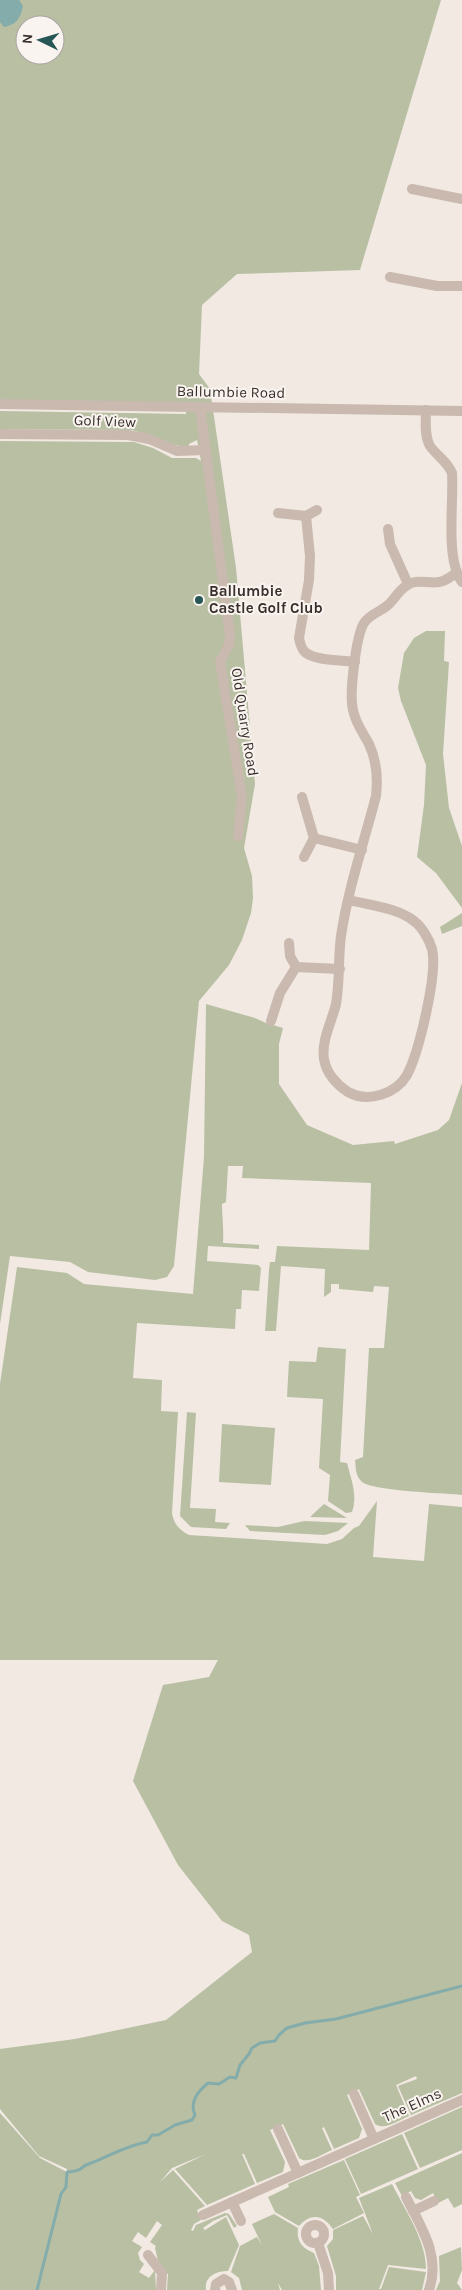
<svg xmlns="http://www.w3.org/2000/svg" width="462" height="2290" font-family="Karla,sans-serif">
<style>
.green{fill:#b8bfa3;fill-rule:evenodd}
.water{fill:#84acab}
.lines{fill:none;stroke-linecap:round;stroke-linejoin:round}
.stream{stroke:#84acab;stroke-width:3}
.minor{stroke:#c9b9af;stroke-width:10}
.poi-dot{fill:#265656;stroke:#f9f4ef;stroke-width:2}
.labels{text-anchor:middle;dominant-baseline:central;stroke-width:4;stroke-linejoin:round;paint-order:stroke}
.street-label{font-size:15px;fill:#392f2c;stroke:#f9f4ef}
.poi-label{font-size:15px;font-weight:bold;fill:#392f2c;stroke:#f9f4ef;text-anchor:start}
</style>
<rect width="100%" height="100%" fill="#f1e9e2"/>
<g class="green">
<path d="M0 0H441L360 270 237 274 202 305 199 374 210 389 236 568 255 784 244 848 252 876 253 898 251 913 242 940 229 965 199 1001 174 1266 167 1277 155 1280 88 1272 70 1262 10 1256 0 1324V441L134 442 153 448 172 458H196L201 461 197 440 189 444V447C170 447 152 435 132 430L0 429V411L186 414V403L8 402 0 399ZM25 25H55V55H25Z"/>
<polygon points="426,631 445,631 444,661 449,662 443,754 449,808 462,846 462,908 436,873 417,857 424,805 426,765 401,701 398,688 404,653 414,638"/>
<polygon points="462,913 462,926 442,934 440,927"/>
<path d="M206 1004 255 1018 266 1023 283 1028 279 1044V1084L307 1125 353 1145 394 1141 395 1144 438 1130 449 1120 462 1083V1495C444 1493 373 1491 362 1482 355 1476 356 1467 355 1460L363 1457 369 1348H384L389 1287 374 1286 373 1292 339 1289V1284H331V1292L324 1297 325 1269 281 1266 276 1331H265L269 1270 270 1262H275L277 1246 369 1250 371 1183 242 1178 243 1166H228L226 1202 222 1204C222 1217 224 1229 223 1243L259 1245V1249L208 1246 207 1261 258 1265 261 1268 259 1291 242 1290 241 1309H236L235 1329 137 1323 133 1378 162 1380 161 1411 178 1412 172 1513C174 1524 178 1529 189 1535L327 1544 342 1539 354 1528 359 1526 377 1501 373 1557 424 1561 429 1504 462 1507V2093L411 2115 398 2086 417 2079 416 2076 396 2085 409 2116C399 2120 385 2131 375 2124L359 2089 347 2095 362 2129 359 2138 334 2149 324 2127 322 2128 332 2150C322 2154 308 2165 299 2158L283 2124 270 2130 285 2162 283 2172 257 2183 244 2154H242L255 2184 207 2205 175 2169 206 2154 172 2168 160 2182 173 2170 205 2206 197 2210 201 2220 194 2224 191 2230 193 2231 196 2225 225 2213 229 2214 237 2226 234 2228 227 2215 213 2221 203 2228 205 2230 226 2217 239 2245 228 2271C217 2271 204 2276 206 2290H167L168 2274 165 2273 158 2261 155 2248 156 2246 150 2242 162 2225 157 2221 146 2238 138 2232 132 2241 142 2247 138 2253 140 2260 144 2264 139 2272 149 2278 155 2270 156 2290H38L57 2210 37 2290H0V2113L40 2158 67 2172V2169L39 2156 0 2109V2049L75 2039 166 2020 252 1952 249 1935 222 1921 178 1865 133 1781 163 1685 209 1677 218 1660H0V1384L17 1267 67 1273 84 1284 193 1294 204 1157Z"/>
<path d="M318 1347 346 1349 340 1462 347 1463C351 1479 358 1496 352 1512L346 1513 328 1501 330 1475 319 1468 323 1399 287 1397 289 1361 316 1362Z"/>
<polygon points="187,1412 196,1413 190,1508 216,1509 215,1522 230,1523 226,1529 191,1527 180,1516"/>
<polygon points="222,1424 275,1428 271,1485 219,1482"/>
<polygon points="324,1504 347,1518 310,1517"/>
<polygon points="304,1521 348,1523 338,1531 325,1535 250,1531 245,1525 278,1527"/>
<polygon points="462,2107 462,2150 420,2168 404,2133"/>
<polygon points="402,2134 418,2169 361,2194 345,2159"/>
<polygon points="462,2153 462,2204 454,2208 448,2198 438,2203 433,2193 421,2200 415,2198 411,2191 402,2196 395,2183"/>
<path d="M344 2160 360 2195 356 2197 364 2213 333 2229C324 2215 311 2212 299 2226L275 2212 268 2197 289 2187 288 2184Z"/>
<path d="M392 2184C405 2210 426 2240 426 2269L388 2265 379 2289H381L389 2267 426 2272 422 2290H336V2276L327 2246 333 2239V2230L363 2216 373 2234 359 2198Z"/>
<path d="M274 2214 298 2228C296 2241 302 2248 314 2253L319 2266 321 2290H282L278 2283 280 2290H242L239 2278 231 2272 240 2246 257 2237 262 2245 252 2224Z"/>
<polygon points="461,2247 462,2270 457,2283 462,2290 436,2290 440,2281 439,2256"/>
</g>
<path class="water" d="M0 0H19L23 6C20 19 17 24 4 27L0 22Z"/>
<g class="lines">
<path class="stream" d="M37 2290 61 2194 66 2187 67 2172C85 2171 78 2167 91 2163 109 2156 128 2145 147 2142L152 2135H158L175 2125 192 2120 195 2115C189 2102 198 2091 208 2083L219 2084 230 2077 236 2078 240 2065 249 2054 252 2048 260 2043 275 2041 279 2035 287 2028 305 2023 336 2019 462 1986"/>
<g class="minor">
<polyline points="412,189 462,199"/>
<polyline points="390,277 437,286 462,286"/>
<polyline points="0,404 462,411"/>
<polyline points="200,407 230,635 229,645 220,662 242,797 238,836"/>
<path d="M426 410C426 421 424 436 430 446 437 456 447 461 452 473 454 503 445 559 462 582"/>
<polyline points="0,434 128,435 149,439 177,451 205,450"/>
<polyline points="278,513 306,516 317,510"/>
<path d="M306 516 310 556 309 580 299 638C300 643 301 649 306 653 318 661 341 660 355 662"/>
<polyline points="388,529 390,544 408,584"/>
<polyline points="302,797 314,838 304,857"/>
<polyline points="314,838 362,850"/>
<path d="M349 900C369 905 398 908 414 921 422 927 429 939 432 949 438 973 419 1052 407 1075 396 1094 368 1103 348 1092 337 1085 326 1073 324 1059 321 1041 332 1021 336 1004 340 981 338 958 341 936 348 889 364 842 376 796 378 778 377 761 369 744 363 733 355 722 353 710 349 694 356 636 364 623 370 614 380 612 388 605 395 599 398 591 406 586 416 578 428 584 439 582 446 581 450 577 456 573"/>
<polyline points="289,943 290,956 296,967"/>
<polyline points="271,1021 280,993 296,967 340,969"/>
<polyline points="354,2094 374,2139"/>
<polyline points="278,2129 298,2173"/>
<path d="M406 2197C421 2227 441 2256 429 2290"/>
<polyline points="232,2202 241,2221"/>
<polyline points="413,2211 434,2201"/>
<polyline points="203,2215 462,2100"/>
<circle cx="315" cy="2234" r="9"/>
<polyline points="318,2243 328,2273 329,2290"/>
<polyline points="148,2255 162,2273 161,2290"/>
<polyline points="215,2290 216,2284 224,2279 229,2282 232,2290"/>
</g>
</g>
<circle class="poi-dot" cx="199" cy="600" r="5"/>
<g class="labels">
<g class="street-label">
<text transform="translate(231 392) rotate(1)">Ballumbie Road</text>
<text transform="translate(105 421) rotate(2)">Golf View</text>
<text transform="translate(245 722) rotate(81)">Old Quarry Road</text>
<text transform="translate(412 2105) rotate(-24)">The Elms</text>
</g>
<g class="poi-label">
<text x="209" y="591">Ballumbie<tspan x="209" dy="17">Castle Golf Club</tspan></text>
</g>
</g>
<g transform="translate(40 40) rotate(275)"><circle r="24" fill="#f9f4ef" stroke="#aca5a1"/>
<path d="M0-4L9 19L0 12L-9 19Z" fill="#265656"/>
<text y="-8" font-size="14" font-weight="bold" text-anchor="middle" fill="#392f2c">N</text>
</g>
</svg>
